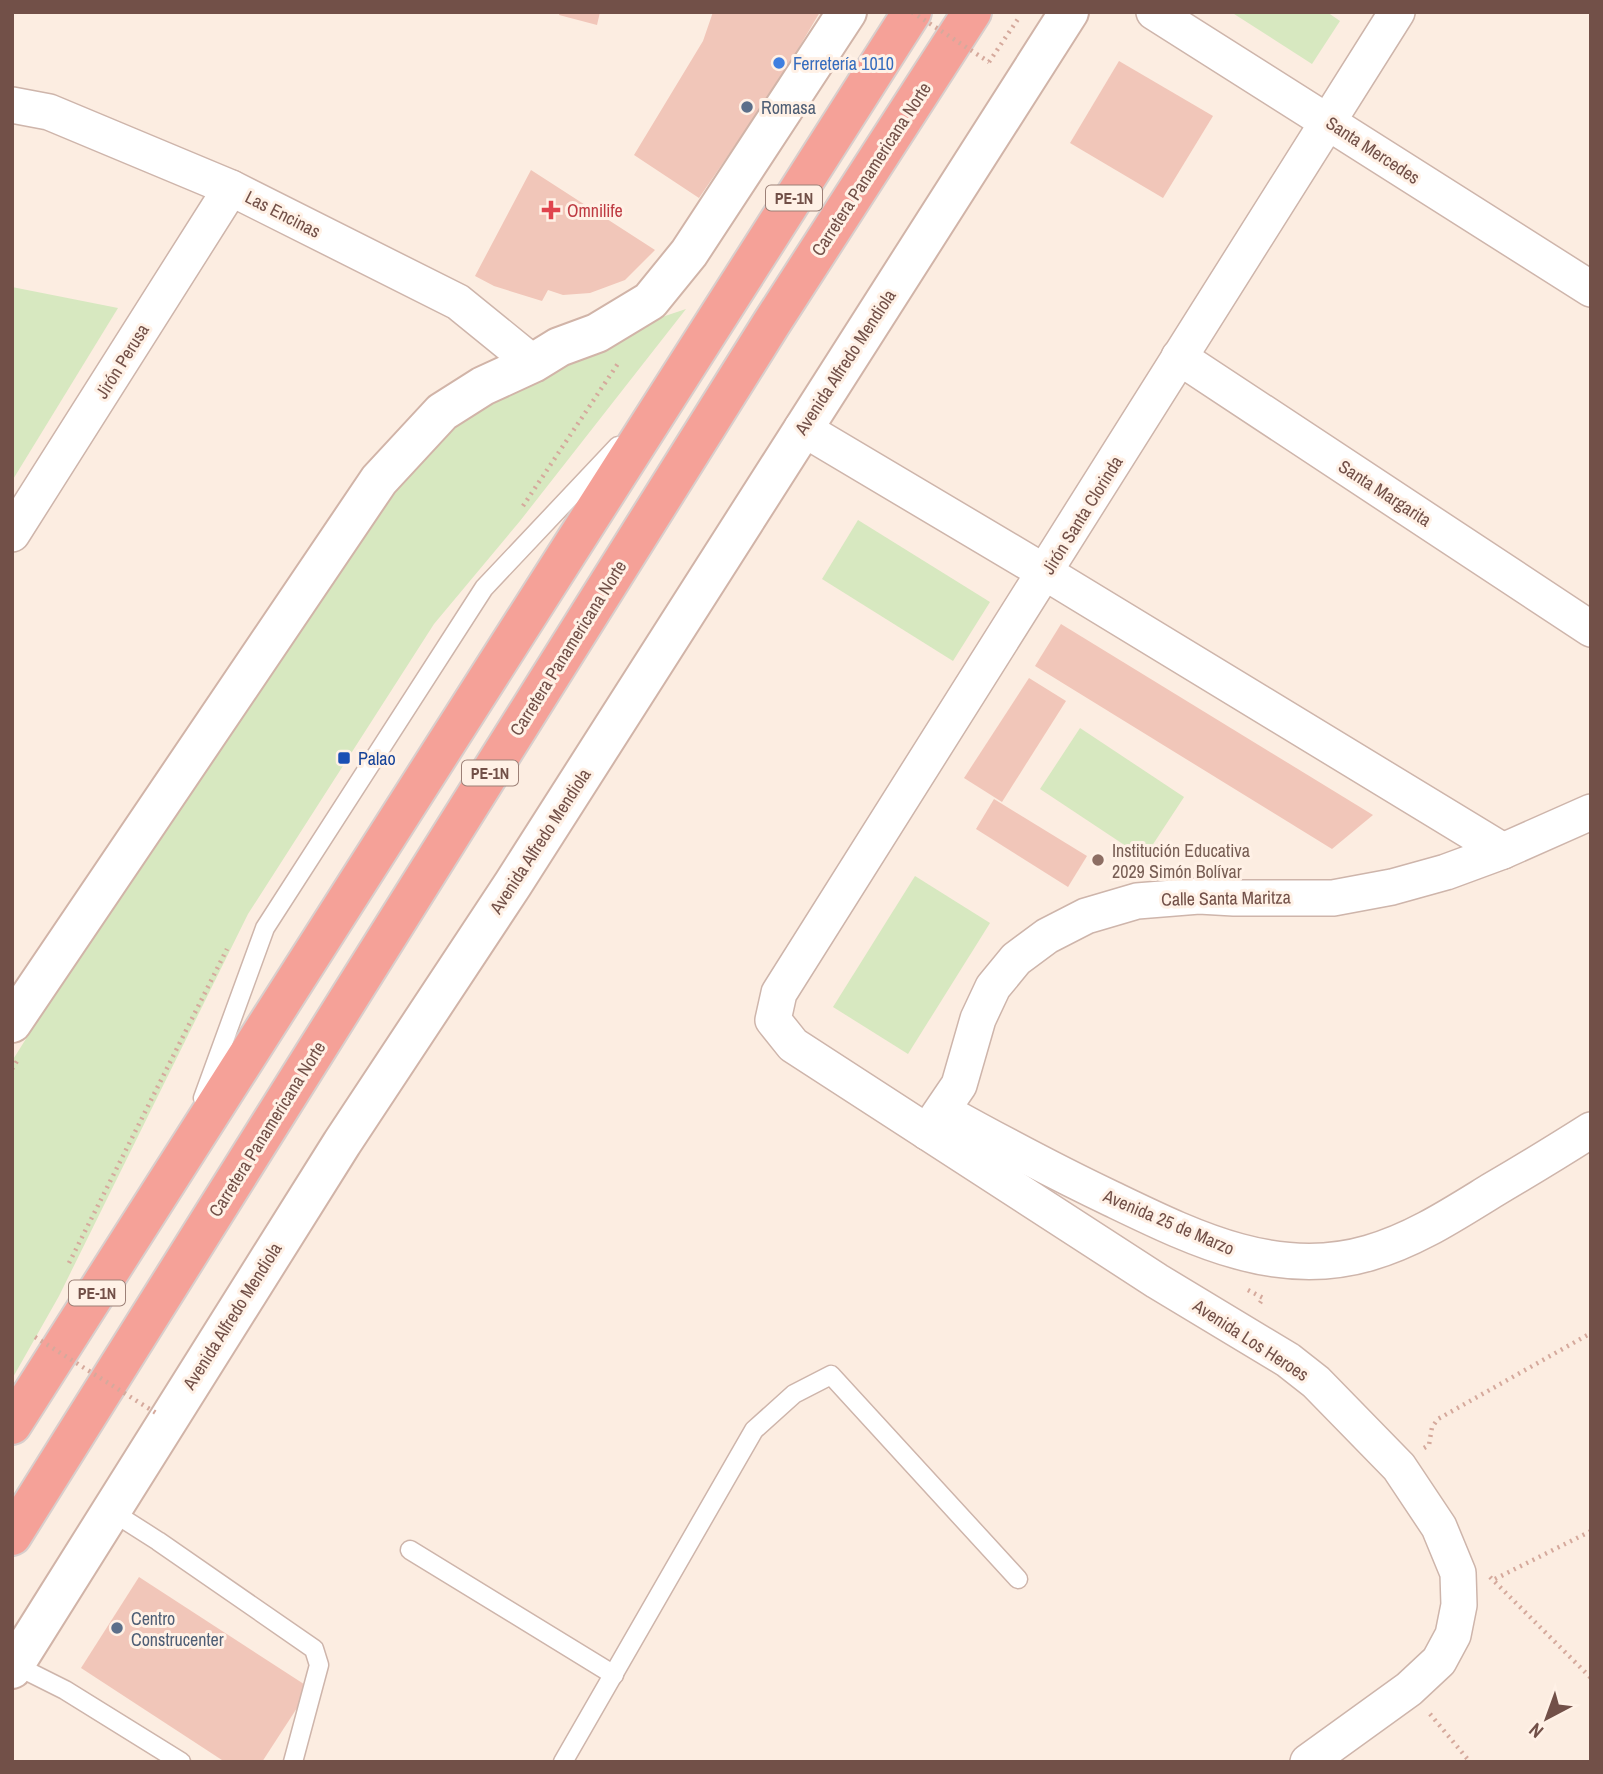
<svg xmlns="http://www.w3.org/2000/svg" width="1603" height="1774" font-family="'Archivo Narrow',sans-serif">
<style>
.green{fill:#d7e8c0}
.building{fill:#f1c6b9}
.lines{fill:none;stroke-linecap:round;stroke-linejoin:round}
.lane-casing{stroke:#ceb5ab;stroke-width:21}
.street-casing{stroke:#ceb5ab;stroke-width:38}
.secondary-casing{stroke:#d1b4a8;stroke-width:42}
.highway-casing{stroke:#d8cecc;stroke-width:42}
.path{stroke:#d5a99c;stroke-width:4.5;stroke-dasharray:2 5;stroke-linecap:butt}
.lane{stroke:#fff;stroke-width:18}
.street{stroke:#fff;stroke-width:35}
.secondary{stroke:#fff;stroke-width:38}
.highway{stroke:#f5a198;stroke-width:38}
.path-bridge{stroke:#d5a99c;stroke-width:4.5;stroke-dasharray:2 5;stroke-linecap:butt}
.shop-dot{fill:#3f7fe0;stroke:#fff1e6;stroke-width:2.5}
.service-dot{fill:#5c6f8a;stroke:#fff1e6;stroke-width:2.5}
.health-dot{fill:#e0444e;stroke:#fff1e6;stroke-width:2.5}
.transit-dot{fill:#1a4fb4;stroke:#fff1e6;stroke-width:2.5}
.education-dot{fill:#8d6e63;stroke:#fff1e6;stroke-width:2.5}
.labels{text-anchor:middle;dominant-baseline:central;stroke-width:6;stroke-linejoin:round;paint-order:stroke}
.shield{fill:#fff1e6;stroke:#9c8077;stroke-width:2}
.shield-label{font-size:16px;font-weight:bold;fill:#725048}
.shop-label{font-size:18px;fill:#366cbe;stroke:#fff1e6;text-anchor:start}
.service-label{font-size:18px;fill:#4e5e75;stroke:#fff1e6;text-anchor:start}
.street-label{font-size:18px;fill:#725048;stroke:#fff1e6}
.health-label{font-size:18px;fill:#be3a42;stroke:#fff1e6;text-anchor:start}
.transit-label{font-size:18px;fill:#164399;stroke:#fff1e6;text-anchor:start}
.education-label{font-size:18px;fill:#785e54;stroke:#fff1e6;text-anchor:start}
</style>
<rect width="100%" height="100%" fill="#fcede1"/>
<g class="green">
<polygon points="1231,12 1327,12 1340,21 1312,64"/>
<polygon points="12,287 118,308 12,481"/>
<polygon points="686,309 520,521 434,624 248,914 59,1296 12,1379 12,1061 303,599 421,458 458,425 505,392 653,320"/>
<polygon points="858,520 990,602 953,661 822,579"/>
<polygon points="1080,728 1184,797 1144,858 1040,789"/>
<polygon points="915,876 990,923 908,1054 833,1007"/>
</g>
<g class="building">
<polygon points="560,12 600,12 597,25 559,15"/>
<polygon points="713,12 820,12 779,81 699,198 634,155 703,41"/>
<polygon points="1119,61 1213,116 1163,198 1070,143"/>
<polygon points="531,170 655,250 625,280 590,293 563,295 548,290 542,301 494,286 475,276"/>
<polygon points="1061,624 1373,815 1332,849 1035,666"/>
<polygon points="1029,678 1066,701 1002,802 964,778"/>
<polygon points="994,799 1087,856 1068,887 976,829"/>
<polygon points="139,1577 310,1688 262,1762 225,1762 81,1668"/>
</g>
<g class="lines">
<g class="lane-casing">
<g id="lane">
<polyline points="203,1098 265,928 484,588 618,446"/>
<polyline points="111,1511 158,1541 314,1649 319,1665 293,1762"/>
<polyline points="410,1550 614,1675"/>
<polyline points="15,1665 65,1690 181,1762"/>
<polyline points="563,1762 754,1430 794,1394 831,1375 1018,1579"/>
</g>
</g>
<g class="street-casing">
<g id="street">
<polyline points="1154,12 1591,289"/>
<polyline points="12,105 49,112 231,188 458,302 533,363"/>
<polyline points="1179,357 1591,629"/>
<polyline points="802,428 1046,573 1503,851"/>
<polyline points="12,534 231,188"/>
<path d="M943 1111C999 1142 1055 1172 1112 1199 1193 1238 1277 1280 1369 1253 1414 1240 1452 1215 1491 1191 1525 1171 1558 1151 1591 1130"/>
<polyline points="927,1132 959,1085 978,1019 993,987 1016,959 1047,936 1086,916 1137,901 1199,896 1234,898 1333,898 1392,887 1446,872 1503,851 1591,812"/>
<polyline points="1308,1762 1409,1689 1439,1661 1453,1635 1459,1605 1458,1573 1439,1527 1399,1467 1316,1382 1288,1360 1157,1281 793,1045 773,1020 779,993 1397,12"/>
</g>
</g>
<g class="secondary-casing">
<g id="secondary">
<polyline points="12,1023 379,480 442,412 483,386 533,363 559,347 597,333 650,301 689,253 847,12"/>
<polyline points="12,1669 342,1143 513,884 1069,12"/>
</g>
</g>
<g class="highway-casing">
<g id="highway">
<polyline points="12,1425 912,12"/>
<polyline points="12,1536 771,324 972,12"/>
</g>
</g>
<g class="path">
<polyline points="989,62 1018,19"/>
<polyline points="523,506 619,362"/>
<polyline points="12,1069 19,1058"/>
<polyline points="69,1263 227,949"/>
<polyline points="1248,1290 1263,1298 1260,1303"/>
<polyline points="1424,1448 1429,1445 1432,1427 1438,1419 1591,1333"/>
<polyline points="1490,1577 1591,1678"/>
<polyline points="1495,1579 1591,1531"/>
<polyline points="1430,1714 1470,1762"/>
</g>
<use href="#lane" class="lane"/>
<use href="#street" class="street"/>
<use href="#secondary" class="secondary"/>
<use href="#highway" class="highway"/>
<g class="path-bridge">
<polyline points="912,12 989,62"/>
<polyline points="35,1337 156,1413"/>
</g>
</g>
<circle class="shop-dot" cx="779" cy="63" r="7"/>
<g class="service-dot">
<circle cx="747" cy="107" r="7"/>
<circle cx="117" cy="1628" r="7"/>
</g>
<path class="health-dot" d="M547.5 199.5h7v7h7v7h-7v7h-7v-7h-7v-7h7z"/>
<rect class="transit-dot" x="337" y="751" width="14" height="14" rx="3.5"/>
<circle class="education-dot" cx="1098" cy="860" r="7"/>
<g class="labels">
<g class="shield">
<rect x="766" y="185.5" width="56" height="25" rx="5"/>
<rect x="462" y="760.5" width="56" height="25" rx="5"/>
<rect x="69" y="1280.5" width="56" height="25" rx="5"/>
</g>
<g class="shield-label">
<text x="794" y="198">PE-1N</text>
<text x="490" y="773">PE-1N</text>
<text x="97" y="1293">PE-1N</text>
</g>
<g class="shop-label">
<text x="793" y="63">Ferretería 1010</text>
</g>
<g class="service-label">
<text x="761" y="107">Romasa</text>
<text x="131" y="1618">Centro<tspan x="131" dy="21">Construcenter</tspan></text>
</g>
<g class="street-label">
<text transform="translate(1373 150) rotate(33)">Santa Mercedes</text>
<text transform="translate(871 169) rotate(-57)">Carretera Panamericana Norte</text>
<text transform="translate(283 214) rotate(27)">Las Encinas</text>
<text transform="translate(122 361) rotate(-58)">Jirón Perusa</text>
<text transform="translate(845 362) rotate(-57)">Avenida Alfredo Mendiola</text>
<text transform="translate(1385 493) rotate(33)">Santa Margarita</text>
<text transform="translate(1082 515) rotate(-58)">Jirón Santa Clorinda</text>
<text transform="translate(568 648) rotate(-58)">Carretera Panamericana Norte</text>
<text transform="translate(540 841) rotate(-57)">Avenida Alfredo Mendiola</text>
<text transform="translate(1226 898) rotate(-1)">Calle Santa Maritza</text>
<text transform="translate(267 1129) rotate(-58)">Carretera Panamericana Norte</text>
<text transform="translate(1169 1222) rotate(23)">Avenida 25 de Marzo</text>
<text transform="translate(232 1316) rotate(-58)">Avenida Alfredo Mendiola</text>
<text transform="translate(1251 1340) rotate(33)">Avenida Los Heroes</text>
</g>
<g class="health-label">
<text x="567" y="210">Omnilife</text>
</g>
<g class="transit-label">
<text x="358" y="758">Palao</text>
</g>
<g class="education-label">
<text x="1112" y="850">Institución Educativa<tspan x="1112" dy="21">2029 Simón Bolívar</tspan></text>
</g>
</g>
<rect width="1603" height="1774" fill="none" stroke="#725048" stroke-width="28"/>
<g transform="translate(1547 1718) rotate(221)" stroke="#fff1e6" stroke-width="5" paint-order="stroke">
<path d="M0-5L12 26L0 18L-12 26Z" fill="#725048"/>
<text y="-10" font-size="19" font-weight="bold" text-anchor="middle" fill="#725048">N</text>
</g>
</svg>
